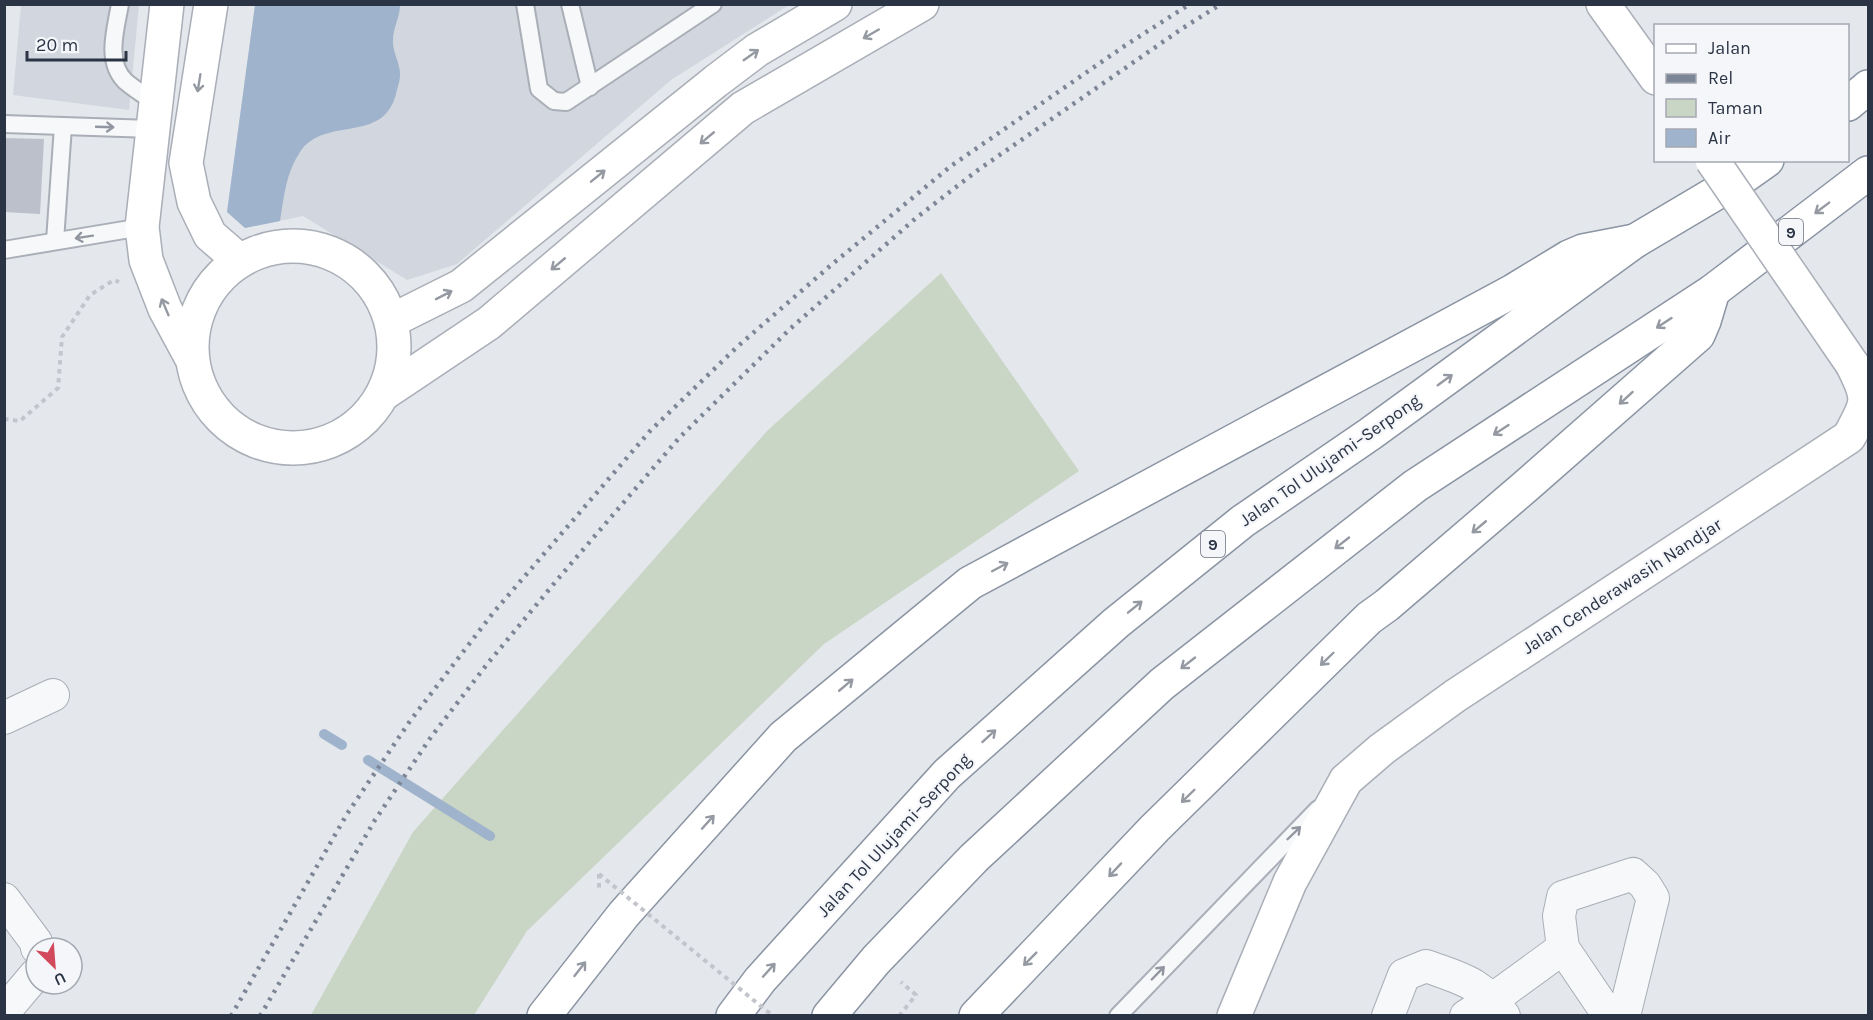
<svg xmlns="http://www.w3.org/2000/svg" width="1873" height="1020" font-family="Karla,sans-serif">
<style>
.built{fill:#d2d6de}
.green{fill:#c9d6c5}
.water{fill:#9fb4cc}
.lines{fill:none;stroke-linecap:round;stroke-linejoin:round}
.stream{stroke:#9fb4cc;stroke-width:10}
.building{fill:#bbc0ca}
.lane-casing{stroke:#a9aeb7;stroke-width:20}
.street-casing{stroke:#a9aeb7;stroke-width:34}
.secondary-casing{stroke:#a9aeb7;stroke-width:36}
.highway-casing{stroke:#8b94a3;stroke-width:36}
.path{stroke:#c2c5cb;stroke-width:4;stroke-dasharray:4.5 4.5;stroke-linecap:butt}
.lane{stroke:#f7f8fa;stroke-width:16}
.street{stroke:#f7f8fa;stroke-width:32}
.secondary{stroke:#fff;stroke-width:33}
.highway{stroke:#fff;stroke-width:33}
.rail{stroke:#7d8696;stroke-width:4.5;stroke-dasharray:3 6;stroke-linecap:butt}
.secondary-bridge-casing{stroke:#a9aeb7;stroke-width:36;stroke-linecap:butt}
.path-bridge{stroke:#c2c5cb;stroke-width:4;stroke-dasharray:4.5 4.5;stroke-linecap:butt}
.secondary-bridge{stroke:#fff;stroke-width:33}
.oneway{stroke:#959aa2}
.oneway2{stroke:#9196a0}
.labels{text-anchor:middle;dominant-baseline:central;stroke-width:4.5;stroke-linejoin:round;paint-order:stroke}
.shield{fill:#f4f6f9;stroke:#676e7b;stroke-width:1.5}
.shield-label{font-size:16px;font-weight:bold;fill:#2b3445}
.street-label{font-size:18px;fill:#2b3445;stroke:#f4f6f9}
</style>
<rect width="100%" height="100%" fill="#e4e7ec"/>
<g class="built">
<polygon points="21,5 139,5 129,110 13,95"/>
<polygon points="255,5 789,5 671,80 457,264 407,280 303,216 245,228 227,212"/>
</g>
<polygon class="green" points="941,273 1079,471 824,644 527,931 474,1015 311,1015 413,832 767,431"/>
<path class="water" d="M255 5H400C400 17 393 28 393 40 392 52 401 64 400 76 400 82 397 88 396 94 383 145 325 115 300 152 286 173 284 196 280 221L245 228 227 212Z"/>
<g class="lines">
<g class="stream">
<polyline points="324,734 342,745"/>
<polyline points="368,760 490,836"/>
</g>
</g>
<polygon class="building" points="4,138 44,139 40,214 4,212"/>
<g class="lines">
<g class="lane-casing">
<g id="lane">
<path d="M120 4C116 28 105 61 125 81 134 89 146 96 155 103"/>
<polyline points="525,4 539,89 554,101 566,102 713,4"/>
<polyline points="570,4 590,87"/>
<polyline points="4,124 152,129"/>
<polyline points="55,241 63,126"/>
<polyline points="4,250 142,227"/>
<polyline points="1118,1016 1318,809"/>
</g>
</g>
<g class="street-casing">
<g id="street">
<polyline points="4,718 53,695"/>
<polyline points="4,899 36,942 37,948"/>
<polyline points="4,1012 36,974"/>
<path d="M1388 1016 1404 975 1426 966C1462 979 1481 982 1504 1016"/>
<polyline points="1466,1016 1493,999 1563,948"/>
<polyline points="1609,1016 1563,948 1559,916 1563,897 1633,874 1645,885 1653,898 1624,1016"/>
</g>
</g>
<g class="secondary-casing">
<g id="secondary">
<polyline points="167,4 142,227 146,260 165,309 192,359"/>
<polyline points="211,4 186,163 194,202 210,235 240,261"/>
<polyline points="1603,4 1656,78"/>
<circle cx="293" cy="347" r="101"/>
<polyline points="391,321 461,286 716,81 757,50 835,4"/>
<polyline points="383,394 489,323 743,108 922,4"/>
<path d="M1234 1016 1290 882 1346 780 1382 749 1455 696 1849 437C1868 402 1871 401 1852 364"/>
</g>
</g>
<g class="highway-casing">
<g id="highway">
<polyline points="1848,104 1868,87"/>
<polyline points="544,1016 624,914 783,737 970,583 1513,291 1569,257 1583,251 1635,241"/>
<polyline points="733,1016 760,980 947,774 1116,623 1243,521 1370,434 1635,241 1743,177 1767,160"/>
<polyline points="829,1016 876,960 974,858 1162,684 1415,486 1713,291 1868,173"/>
<polyline points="976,1016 1155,828 1369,618 1387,605 1526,486 1698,335 1704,321 1713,291"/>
</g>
</g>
<g class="path">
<polyline points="4,419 20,421 58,388 62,337 90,295 114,280 119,282"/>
<polyline points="599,874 599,891"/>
<polyline points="899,1016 916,995 901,982"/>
</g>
<use href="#lane" class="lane"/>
<use href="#street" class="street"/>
<use href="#secondary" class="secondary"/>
<use href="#highway" class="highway"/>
<g class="rail">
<polyline points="231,1016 347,814 410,721 493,613 650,431 737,347 830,266 951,166 1126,45 1190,4"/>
<polyline points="260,1016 375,820 431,737 488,663 557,580 679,438 791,328 916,218 978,170 1183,28 1221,4"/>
</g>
<g class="secondary-bridge-casing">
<polyline id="secondary-bridge" points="1712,160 1852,364"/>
</g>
<polyline class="path-bridge" points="599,874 773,1016"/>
<use href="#secondary-bridge" class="secondary-bridge"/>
</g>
<defs><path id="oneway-shaft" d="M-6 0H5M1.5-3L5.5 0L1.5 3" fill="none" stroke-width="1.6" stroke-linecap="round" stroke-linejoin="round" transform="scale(1.5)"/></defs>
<g class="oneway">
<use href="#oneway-shaft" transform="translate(871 34) rotate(150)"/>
<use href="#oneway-shaft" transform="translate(751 55) rotate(-35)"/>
<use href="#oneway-shaft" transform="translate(199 83) rotate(99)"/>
<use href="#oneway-shaft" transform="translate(707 138) rotate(140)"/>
<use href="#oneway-shaft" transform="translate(598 176) rotate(-39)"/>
<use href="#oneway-shaft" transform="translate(1822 208) rotate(143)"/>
<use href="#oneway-shaft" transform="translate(558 264) rotate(140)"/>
<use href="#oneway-shaft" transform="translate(444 295) rotate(-27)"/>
<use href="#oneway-shaft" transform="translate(165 307) rotate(-113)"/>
<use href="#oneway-shaft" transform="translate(1664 323) rotate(147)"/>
<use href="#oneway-shaft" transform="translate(1445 380) rotate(-36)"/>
<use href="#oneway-shaft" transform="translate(1626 398) rotate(138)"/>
<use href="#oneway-shaft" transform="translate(1501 430) rotate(147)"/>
<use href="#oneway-shaft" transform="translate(1479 527) rotate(140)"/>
<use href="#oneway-shaft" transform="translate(1342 543) rotate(142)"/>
<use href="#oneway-shaft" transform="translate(1000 567) rotate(-28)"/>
<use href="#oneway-shaft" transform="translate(1135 607) rotate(-39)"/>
<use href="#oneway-shaft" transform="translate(1327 659) rotate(136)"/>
<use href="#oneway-shaft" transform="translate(1188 663) rotate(142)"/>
<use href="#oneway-shaft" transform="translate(846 685) rotate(-40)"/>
<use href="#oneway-shaft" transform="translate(989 736) rotate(-42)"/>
<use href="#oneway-shaft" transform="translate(1188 796) rotate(136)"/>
<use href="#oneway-shaft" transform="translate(708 822) rotate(-48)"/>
<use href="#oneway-shaft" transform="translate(1115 870) rotate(133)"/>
<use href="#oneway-shaft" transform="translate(1030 959) rotate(135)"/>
<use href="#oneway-shaft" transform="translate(580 969) rotate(-52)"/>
<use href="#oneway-shaft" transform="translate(769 970) rotate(-48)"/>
</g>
<g class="oneway2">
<use href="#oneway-shaft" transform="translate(105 127) rotate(2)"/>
<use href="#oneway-shaft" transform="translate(84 237) rotate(171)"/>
<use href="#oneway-shaft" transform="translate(1294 833) rotate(-44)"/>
<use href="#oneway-shaft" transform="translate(1158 973) rotate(-46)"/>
</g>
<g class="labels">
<g class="shield">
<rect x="1779" y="219" width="24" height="26" rx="4.5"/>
<rect x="1201" y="531" width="24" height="26" rx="4.5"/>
</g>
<g class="shield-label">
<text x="1791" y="232">9</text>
<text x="1213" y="544">9</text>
</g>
<g class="street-label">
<text transform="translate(1330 460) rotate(-35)">Jalan Tol Ulujami–Serpong</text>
<text transform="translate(1622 586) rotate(-33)">Jalan Cenderawasih Nandjar</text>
<text transform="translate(894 835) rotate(-47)">Jalan Tol Ulujami–Serpong</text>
</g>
</g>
<rect width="1873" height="1020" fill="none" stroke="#2b3445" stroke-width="12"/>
<rect x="1654" y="24" width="195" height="138" fill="#f4f6f9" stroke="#a4a8b1" stroke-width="1.5"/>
<rect x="1666" y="44" width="30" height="9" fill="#ffffff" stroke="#a4a8b1" stroke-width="1.5"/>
<text x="1708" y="54" font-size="18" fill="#2b3445">Jalan</text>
<rect x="1666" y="74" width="30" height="9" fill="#7d8696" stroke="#a4a8b1" stroke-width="1.5"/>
<text x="1708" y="84" font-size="18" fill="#2b3445">Rel</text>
<rect x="1666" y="99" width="30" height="18" fill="#c9d6c5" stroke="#a4a8b1" stroke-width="1.5"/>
<text x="1708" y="114" font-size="18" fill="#2b3445">Taman</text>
<rect x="1666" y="129" width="30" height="18" fill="#9fb4cc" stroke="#a4a8b1" stroke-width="1.5"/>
<text x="1708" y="144" font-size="18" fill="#2b3445">Air</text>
<g transform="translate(54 966) rotate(155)"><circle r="28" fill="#f4f6f9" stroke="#a4a8b1" stroke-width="1.5"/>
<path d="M0-4.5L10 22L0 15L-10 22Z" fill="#d1495b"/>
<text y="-9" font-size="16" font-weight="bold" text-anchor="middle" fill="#2b3445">U</text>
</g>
<path d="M27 51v9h99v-9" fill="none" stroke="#2b3445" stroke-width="3"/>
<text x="36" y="51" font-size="18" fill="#2b3445" stroke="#f4f6f9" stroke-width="4.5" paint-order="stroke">20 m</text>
</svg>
